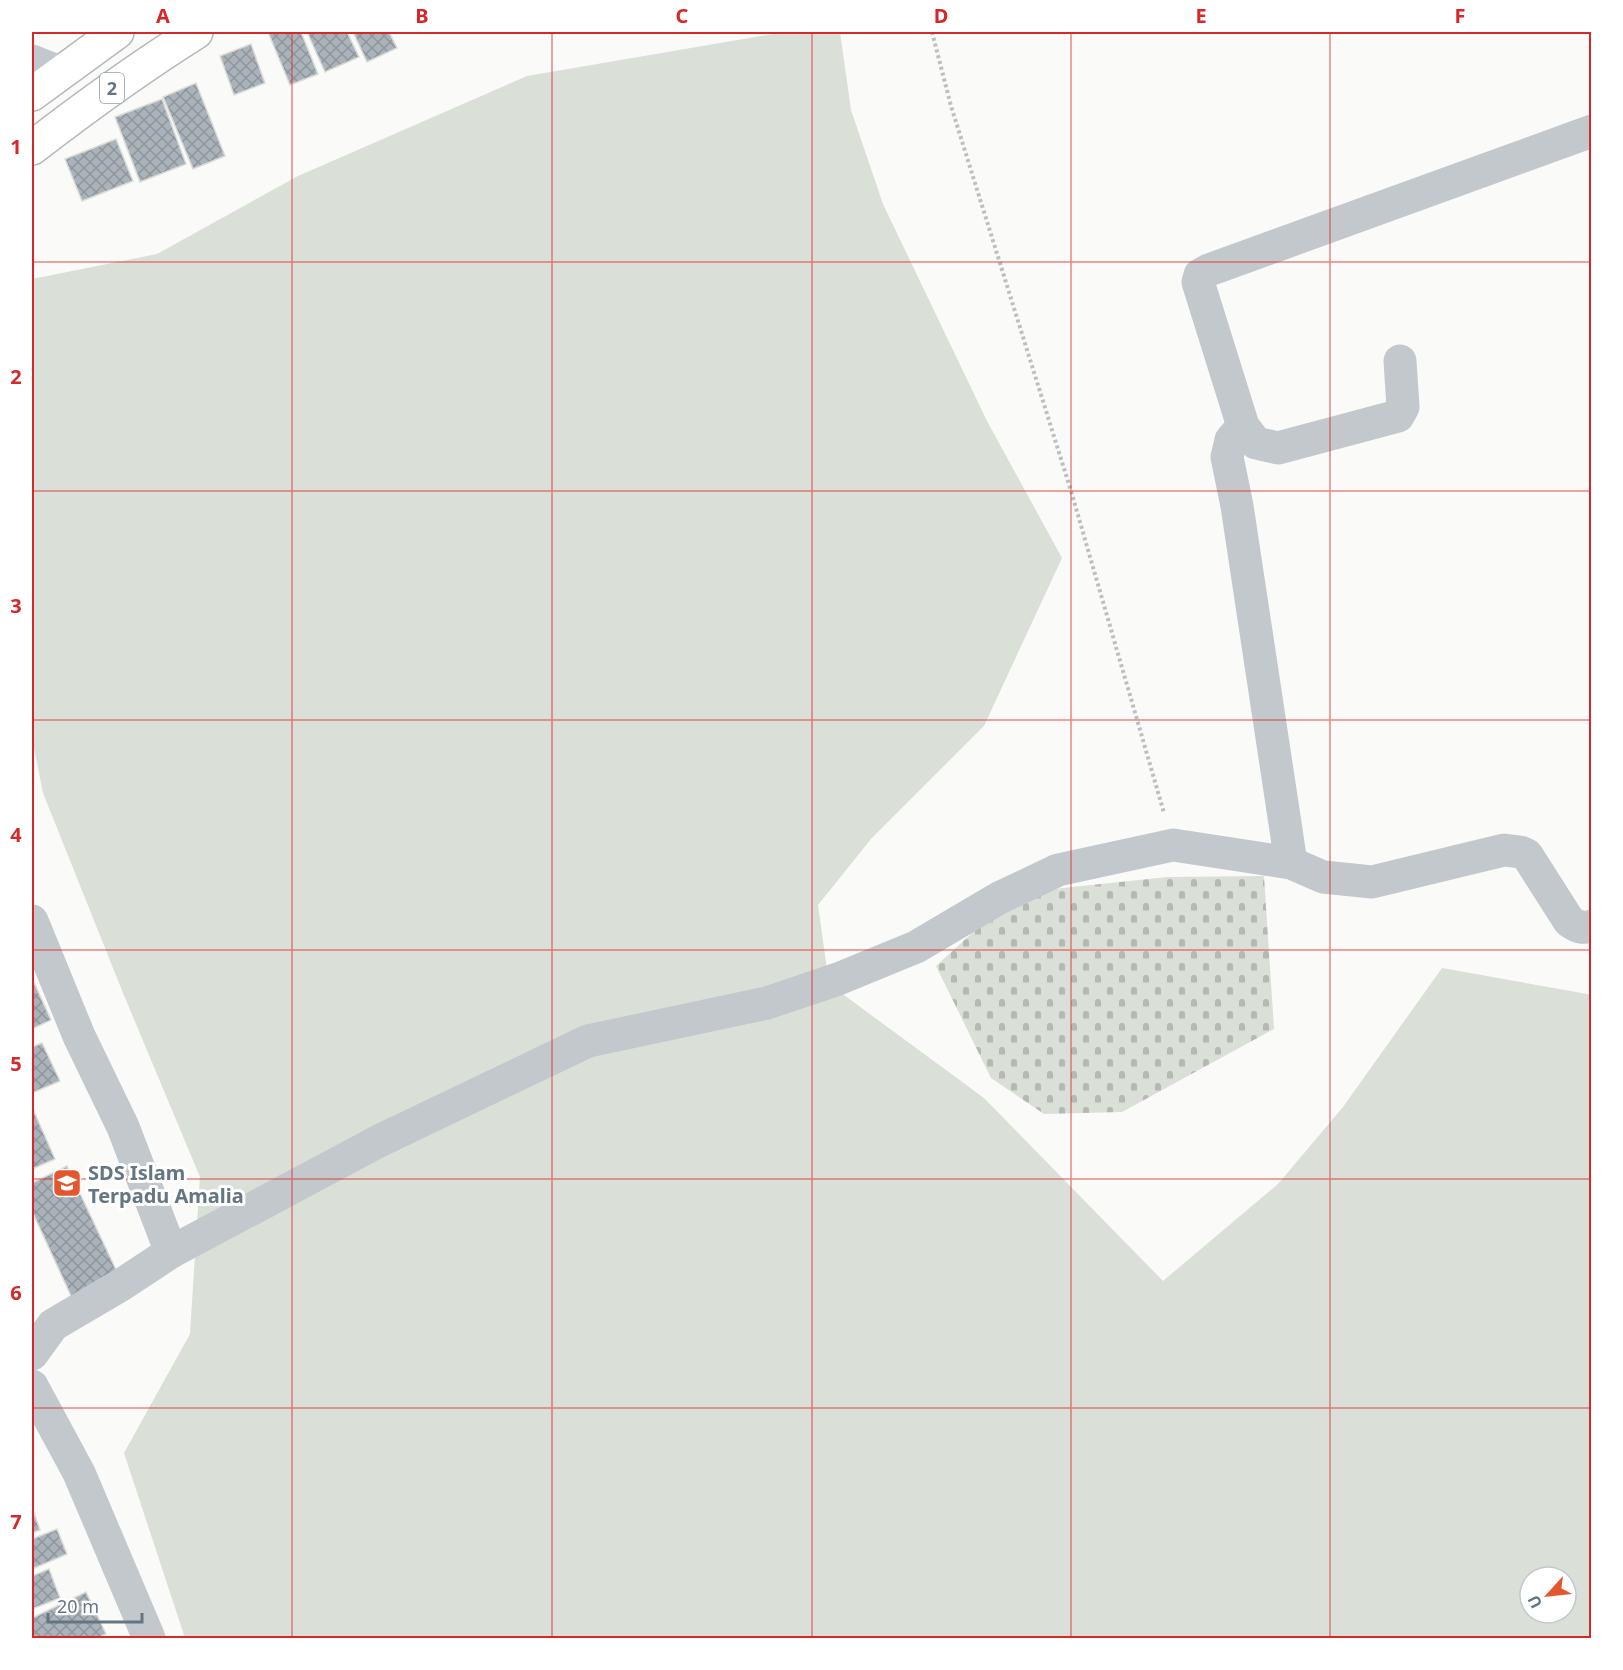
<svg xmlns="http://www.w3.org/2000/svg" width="1623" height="1670" font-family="'Noto Sans',sans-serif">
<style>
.grass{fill:#dadfd7;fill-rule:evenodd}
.cemetery{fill:url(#cemetery-stones)}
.building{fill:url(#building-cross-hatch);stroke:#dcdcda;stroke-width:1.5}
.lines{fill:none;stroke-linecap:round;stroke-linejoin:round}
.highway-casing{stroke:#b4b9bd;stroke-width:36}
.path{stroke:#bbbfc2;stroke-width:4;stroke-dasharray:3 3;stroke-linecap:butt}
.minor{stroke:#c3c8cc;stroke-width:33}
.highway{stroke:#fff;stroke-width:33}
.grid{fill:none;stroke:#d62828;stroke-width:1.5;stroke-opacity:0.55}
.labels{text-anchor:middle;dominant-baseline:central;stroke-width:6;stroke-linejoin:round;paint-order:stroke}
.shield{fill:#fff;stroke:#939fa8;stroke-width:1.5}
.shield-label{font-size:18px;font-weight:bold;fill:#657683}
.poi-label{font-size:20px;font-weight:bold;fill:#657683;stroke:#fff;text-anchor:start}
.neatline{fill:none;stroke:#d62828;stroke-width:2}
.grid-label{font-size:20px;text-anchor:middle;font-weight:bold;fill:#d62828}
</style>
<defs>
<pattern id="cemetery-stones" width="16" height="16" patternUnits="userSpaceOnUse" patternTransform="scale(1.5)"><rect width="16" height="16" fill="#dadfd7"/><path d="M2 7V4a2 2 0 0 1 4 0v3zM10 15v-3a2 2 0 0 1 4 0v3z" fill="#b4b9b4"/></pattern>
<pattern id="building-cross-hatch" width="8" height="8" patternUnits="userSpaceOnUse" patternTransform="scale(1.5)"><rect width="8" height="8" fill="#aab3b9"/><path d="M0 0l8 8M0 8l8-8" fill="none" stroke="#8e969c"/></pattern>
</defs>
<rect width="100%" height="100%" fill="#fafaf8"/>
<path class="grass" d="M785 32H840L851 110 883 204 987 421 1062 558 984 726 871 839 818 905 829 984 984 1098 1163 1281 1278 1184 1343 1107 1442 968 1587 994 1591 996V1638H185L124 1453 190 1334 200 1177 123 993 43 793 32 738V279L157 254 298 176 527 76ZM1530 1577H1566V1613H1530Z"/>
<polygon class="cemetery" points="1264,876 1274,1029 1122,1112 1044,1114 991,1078 936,966 1016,893 1167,877"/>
<g class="building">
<polygon points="268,32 301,32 318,74 290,85"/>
<polygon points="307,32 347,32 359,57 325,72"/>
<polygon points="353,32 389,32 397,48 367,62"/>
<polygon points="251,44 265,83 234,95 220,56"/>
<polygon points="196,83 225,156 193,169 163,97"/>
<polygon points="162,99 186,164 140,182 115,117"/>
<polygon points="116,139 133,181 82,201 65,159"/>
<polygon points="32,978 51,1020 32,1029"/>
<polygon points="42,1043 60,1081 32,1093 32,1047"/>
<polygon points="32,1107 55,1159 32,1169"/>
<polygon points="67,1166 119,1276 72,1298 32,1211 32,1183"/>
<polygon points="32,1507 40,1530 32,1533"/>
<polygon points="57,1529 67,1554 32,1569 32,1539"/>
<polygon points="49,1569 60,1598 32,1609 32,1576"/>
<polygon points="86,1592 106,1634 98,1638 32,1638 32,1618"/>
</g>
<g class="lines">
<g class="highway-casing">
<g id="highway">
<polyline points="32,94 117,32"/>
<path d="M32 148C85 107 139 68 196 32"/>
</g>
</g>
<polyline class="path" points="932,32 951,106 1071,491 1164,813"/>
<g class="minor">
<polyline points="32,61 60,72"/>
<polyline points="1400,361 1403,407 1398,416 1278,448 1256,443 1243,426 1198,282 1200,275 1209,270 1592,131"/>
<polyline points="1243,426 1231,440 1227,457 1237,506 1291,863"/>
<polyline points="32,921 79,1036 123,1127 171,1252 121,1285 53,1325 32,1354"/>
<path d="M171 1252 379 1141 588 1041 767 1003 838 979 916 947 999 898 1058 870 1173 845 1291 863 1323 877 1372 882 1504 850 1520 852 1527 855 1569 921C1577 927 1583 929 1592 926"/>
<polyline points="32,1386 79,1473 149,1638"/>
</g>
<use href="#highway" class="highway"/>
</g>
<path class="grid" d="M292 32V1638M552 32V1638M812 32V1638M1071 32V1638M1330 32V1638M32 262H1592M32 491H1592M32 720H1592M32 950H1592M32 1179H1592M32 1408H1592"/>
<defs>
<g id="school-square" transform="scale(1.5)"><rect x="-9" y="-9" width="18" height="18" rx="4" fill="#e4572e" stroke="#fff"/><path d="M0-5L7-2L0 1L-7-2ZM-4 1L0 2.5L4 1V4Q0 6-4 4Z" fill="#fff"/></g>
</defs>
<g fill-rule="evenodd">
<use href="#school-square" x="67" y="1183"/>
</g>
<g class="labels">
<rect class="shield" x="100" y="73" width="24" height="30" rx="4.5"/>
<g class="shield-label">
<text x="112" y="88">2</text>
</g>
<g class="poi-label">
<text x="88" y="1172">SDS Islam<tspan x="88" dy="23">Terpadu Amalia</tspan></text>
</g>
</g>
<rect width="1623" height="1670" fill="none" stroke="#ffffff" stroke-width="66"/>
<g transform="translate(1548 1595) rotate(243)"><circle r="28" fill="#ffffff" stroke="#c1c8cd" stroke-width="1.5"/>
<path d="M0-4.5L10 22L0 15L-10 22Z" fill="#e4572e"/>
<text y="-9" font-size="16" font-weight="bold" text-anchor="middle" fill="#657683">U</text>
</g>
<path d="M48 1613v9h94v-9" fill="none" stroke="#657683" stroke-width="3"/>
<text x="57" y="1613" font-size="18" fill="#657683" stroke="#ffffff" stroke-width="4.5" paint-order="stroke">20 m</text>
<rect x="33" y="33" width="1557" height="1604" class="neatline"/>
<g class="grid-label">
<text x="163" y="23">A</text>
<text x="422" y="23">B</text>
<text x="682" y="23">C</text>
<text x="941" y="23">D</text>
<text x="1201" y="23">E</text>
<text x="1460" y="23">F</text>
<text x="16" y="154">1</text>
<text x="16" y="384">2</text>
<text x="16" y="613">3</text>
<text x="16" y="842">4</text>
<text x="16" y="1071">5</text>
<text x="16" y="1300">6</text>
<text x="16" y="1529">7</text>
</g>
</svg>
